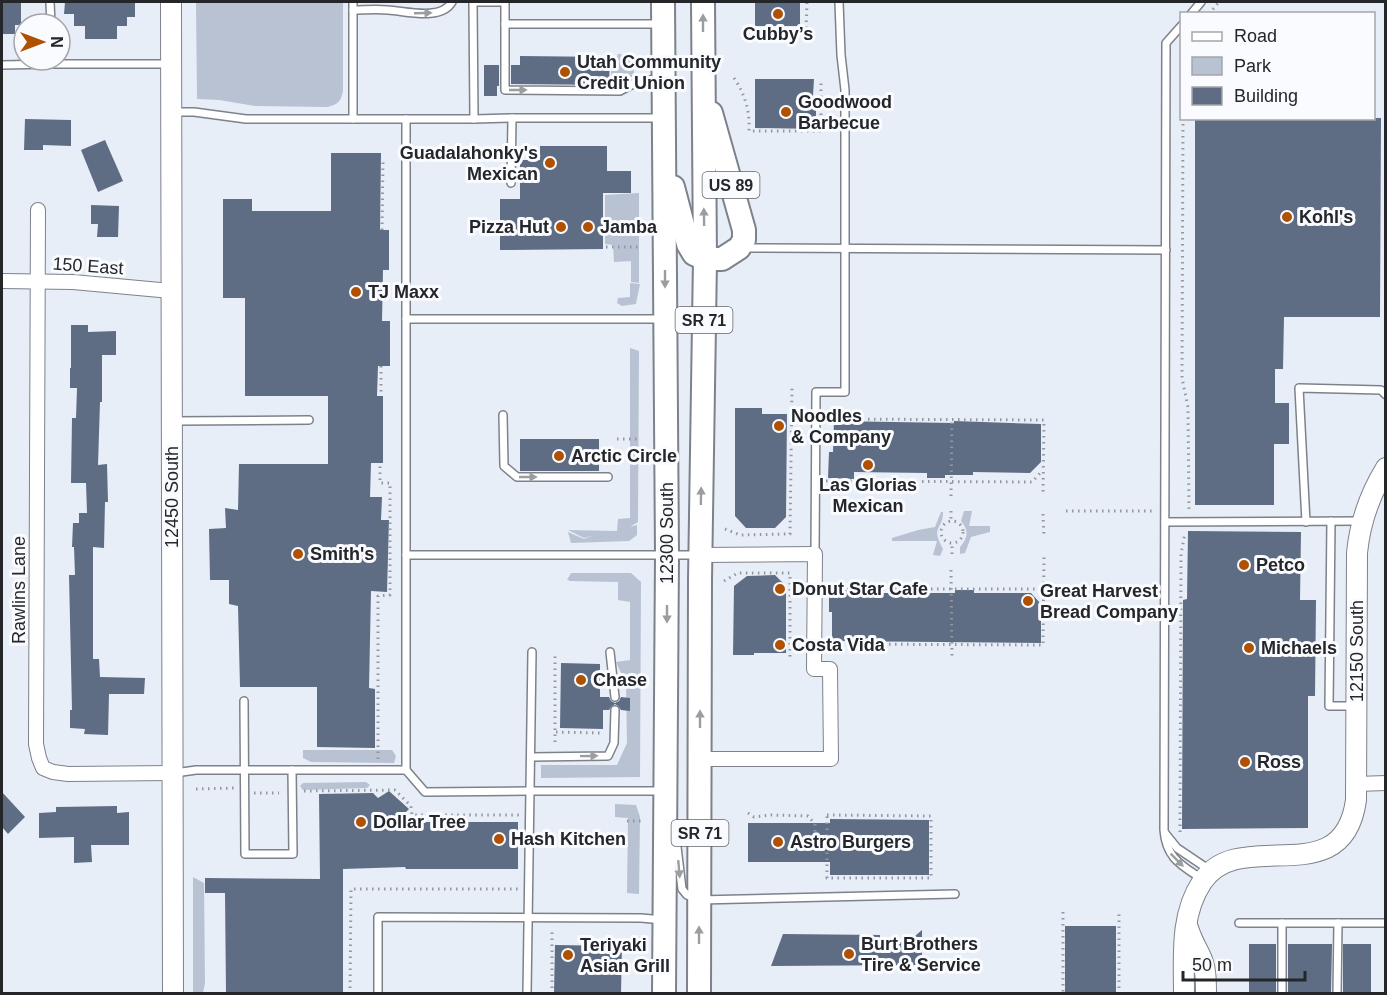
<svg xmlns="http://www.w3.org/2000/svg" width="1387" height="995" font-family="Arial,sans-serif">
<style>
.green{fill:#b8c2d3}
.building{fill:#5e6c84}
.lines{fill:none;stroke-linecap:round;stroke-linejoin:round}
.lane-casing{stroke:#7d828a;stroke-width:10}
.street-casing{stroke:#7d828a;stroke-width:16}
.secondary-casing{stroke:#7d828a;stroke-width:22}
.primary-casing{stroke:#7d828a;stroke-width:26}
.path{stroke:#93979d;stroke-width:3;stroke-dasharray:1.5 4.5;stroke-linecap:butt}
.lane{stroke:#fff;stroke-width:7}
.street{stroke:#fff;stroke-width:14}
.secondary{stroke:#fff;stroke-width:20}
.primary{stroke:#fff;stroke-width:22}
.oneway{fill:#9c9d9f}
.poi-dot{fill:#af5100;stroke:#f9fbfe;stroke-width:2}
.labels{text-anchor:middle;dominant-baseline:central;stroke-width:6;stroke-linejoin:round;paint-order:stroke}
.shield{fill:#f9fbfe;stroke:#646669;stroke-width:1.5}
.shield-label{font-size:16px;font-weight:bold;fill:#242629}
.poi-label{font-size:18px;font-weight:bold;fill:#242629;stroke:#f9fbfe;text-anchor:start}
.street-label{font-size:18px;fill:#242629;stroke:#f9fbfe}
</style>
<rect width="100%" height="100%" fill="#e8eef7"/>
<g class="green">
<path d="M196 2H343V90C342 100 338 105 327 107L255 106 219 100 197 99Z"/>
<polygon points="618,54 634,55 634,76 618,85 611,85 611,64 615,61"/>
<polygon points="639,193 639,283 631,282 631,261 614,262 613,245 605,244 605,195"/>
<polygon points="630,283 640,284 636,304 622,306 617,303 618,298 630,297"/>
<polygon points="630,348 639,351 638,522 630,527 637,525 637,535 629,541 571,543 568,532 584,539 592,536 584,538 568,530 617,531 618,519 630,518"/>
<path d="M964 511H972L969 526H990V532L971 537 965 553 960 554V547C968 538 969 530 961 521Z"/>
<path d="M941 512H943C943 531 930 525 943 549L940 556 933 555 937 541H892V538L918 530 935 527Z"/>
<polygon points="571,573 631,573 641,582 640,777 541,778 541,765 617,765 627,743 626,684 616,662 630,660 630,602 618,600 618,582 568,581 570,580 567,580"/>
<polygon points="303,750 392,750 396,756 394,763 311,762 303,758"/>
<polygon points="366,782 370,785 367,788 303,790 300,786 303,783"/>
<polygon points="615,804 636,805 640,817 639,894 627,893 628,818 615,817"/>
<polygon points="193,877 204,883 205,983 203,993 193,993"/>
</g>
<g class="building">
<polygon points="2,2 21,2 21,25 15,25 15,34 2,34"/>
<polygon points="65,2 135,2 135,17 127,17 127,26 117,26 117,39 85,39 85,26 74,26 74,14 64,14"/>
<rect x="755" y="2" width="45" height="24"/>
<polygon points="520,56 610,57 609,85 511,84 511,65 520,65"/>
<polygon points="484,65 499,65 499,86 497,86 497,96 484,96"/>
<polygon points="755,79 814,79 813,96 816,96 816,129 755,128"/>
<polygon points="1195,118 1381,118 1380,317 1284,317 1283,369 1275,369 1275,403 1289,403 1289,444 1274,444 1274,505 1195,505"/>
<polygon points="25,119 71,120 71,146 43,145 43,150 24,150"/>
<polygon points="105,140 123,181 98,192 81,150"/>
<polygon points="540,146 607,146 607,171 631,171 631,193 603,193 603,249 500,250 500,199 520,199 520,160 540,160"/>
<polygon points="331,153 381,153 380,230 389,230 389,270 383,270 382,321 390,321 390,366 378,366 377,396 383,396 383,463 371,463 370,497 382,497 381,520 389,520 387,592 371,591 369,688 375,689 375,748 317,747 317,687 240,687 238,606 229,604 229,580 210,580 209,529 226,528 225,508 238,510 239,464 328,464 328,396 245,396 245,298 223,298 223,199 252,199 252,211 331,211"/>
<polygon points="91,205 119,206 118,237 97,237 98,224 91,224"/>
<polygon points="71,325 88,325 88,332 116,331 116,355 102,355 102,402 100,402 98,465 107,464 108,502 105,502 104,548 93,547 93,659 99,659 100,677 145,678 144,694 109,694 108,735 84,734 85,729 70,728 70,710 72,710 69,575 75,575 74,547 72,547 73,523 79,523 79,513 87,513 86,483 71,483 72,418 76,418 77,388 70,388 70,368 71,368"/>
<polygon points="735,408 762,408 762,414 787,414 786,517 775,528 746,528 735,516"/>
<polygon points="834,421 954,423 954,421 1041,424 1041,462 1030,473 973,472 973,475 945,475 945,478 927,478 927,473 854,472 854,479 828,478 829,452 833,452"/>
<rect x="520" y="439" width="79" height="32"/>
<polygon points="1188,531 1301,532 1300,600 1316,600 1315,696 1308,696 1308,828 1182,829 1183,600 1187,599"/>
<polygon points="775,575 786,586 786,653 754,653 754,655 733,655 734,586 747,576"/>
<polygon points="829,590 853,590 853,593 955,593 955,590 974,590 974,593 1031,593 1041,604 1041,643 832,641 832,612 829,612"/>
<polygon points="561,663 600,664 600,697 609,697 611,701 615,703 619,701 621,697 630,698 630,711 621,710 618,706 615,704 611,707 609,710 603,710 603,729 560,728"/>
<polygon points="389,791 409,809 396,822 518,822 518,869 406,869 405,867 343,869 343,993 226,993 225,893 205,893 205,878 320,879 319,794 373,793 378,798"/>
<polygon points="2,792 25,817 8,834 2,827"/>
<polygon points="117,806 117,813 129,812 129,845 91,845 92,862 74,863 74,837 39,838 39,813 56,812 56,807"/>
<polygon points="830,819 929,820 929,875 830,875 830,862 748,862 748,823 830,823"/>
<rect x="1065" y="926" width="51" height="67"/>
<polygon points="922,930 922,965 771,966 783,934 880,935 880,942 908,942"/>
<rect x="1249" y="944" width="27" height="49"/>
<polygon points="1288,944 1332,944 1331,993 1288,993"/>
<rect x="1343" y="944" width="28" height="49"/>
<polygon points="555,945 622,946 621,993 554,993"/>
</g>
<g class="lines">
<g class="lane-casing">
<g id="lane">
<polyline points="50,2 51,24"/>
<polyline points="473,2 474,119 406,119 406,770 425,792 530,791 661,791"/>
<polyline points="473,2 505,2 505,24 661,24"/>
<path d="M353 10C365 10 376 9 388 10 406 11 441 21 452 2"/>
<polyline points="1191,14 1201,2"/>
<polyline points="505,24 505,90 620,91 641,80 662,80"/>
<path d="M1182 25 1166 43 1164 830C1166 858 1181 865 1202 879"/>
<polyline points="51,60 51,64 170,64"/>
<polyline points="2,65 51,64"/>
<polyline points="172,112 194,112 246,119 406,119"/>
<polyline points="353,119 353,2"/>
<polyline points="474,119 512,118"/>
<polyline points="511,183 512,118 661,118"/>
<polyline points="744,248 1166,250"/>
<polyline points="406,319 662,319"/>
<polyline points="503,415 504,466 517,477 608,477"/>
<polyline points="174,421 309,420"/>
<polyline points="1331,521 1329,706 1354,706"/>
<polyline points="1165,522 1360,521"/>
<polyline points="1306,522 1299,388 1381,390 1386,395"/>
<polyline points="815,554 816,392 845,392 845,90 841,55 839,2"/>
<polyline points="406,555 698,555"/>
<polyline points="610,652 615,697"/>
<polyline points="244,701 245,854 293,854 292,770"/>
<polyline points="531,757 608,756 614,743 615,710"/>
<polyline points="175,773 196,770 406,770"/>
<polyline points="675,830 682,889 687,895 699,900 955,894"/>
<polyline points="1165,833 1177,848 1211,871"/>
<polyline points="1239,923 1386,923"/>
<polyline points="1337,993 1338,923"/>
<polyline points="378,994 378,917 641,918 663,920"/>
<polyline points="527,994 532,652"/>
<polyline points="1282,994 1282,923"/>
</g>
</g>
<g class="street-casing">
<g id="street">
<polyline points="38,210 36,744 39,758 43,768 53,772 68,774 172,773"/>
<polyline points="2,281 73,282 171,291"/>
<polyline points="701,555 815,554 814,669 830,669 831,759 701,759"/>
<polyline points="1357,784 1386,783"/>
</g>
</g>
<g class="secondary-casing">
<g id="secondary">
<polyline points="171,2 173,994"/>
<path d="M1188 928C1191 938 1195 945 1200 955 1206 967 1206 980 1206 994"/>
<path d="M1184 994C1184 956 1180 915 1202 882 1239 824 1343 896 1356 800L1357 553C1360 522 1370 494 1386 468"/>
</g>
</g>
<g class="primary-casing">
<g id="primary">
<polyline points="663,2 667,555 664,994"/>
<polyline points="673,187 688,244 694,254 705,259 722,259 739,248 744,240 744,230 711,113"/>
<polyline points="699,994 700,580 705,259 703,2"/>
</g>
</g>
<g class="path">
<polyline points="1209,14 1219,2"/>
<polyline points="785,31 806,31 807,2"/>
<path d="M734 78C745 94 750 111 749 131H821V81"/>
<polyline points="1183,118 1182,378 1188,407 1189,512"/>
<polyline points="382,230 383,160"/>
<polyline points="606,247 641,247"/>
<polyline points="381,366 381,396"/>
<polyline points="828,421 828,419 1044,420 1043,494"/>
<polyline points="617,439 641,439"/>
<polyline points="826,481 1032,482 1042,471"/>
<polyline points="951,496 952,419"/>
<polyline points="951,511 951,521"/>
<polyline points="1066,511 1153,511"/>
<polyline points="1043,514 1044,536"/>
<circle cx="952" cy="532" r="11"/>
<polyline points="725,529 740,535 790,534 792,387"/>
<polyline points="952,554 952,543"/>
<polyline points="951,570 952,658"/>
<polyline points="724,581 738,573 790,573 790,658"/>
<polyline points="829,589 1043,589"/>
<polyline points="829,644 1043,645 1044,557"/>
<polyline points="556,732 603,733"/>
<polyline points="555,742 555,652"/>
<polyline points="378,759 378,596 390,595 390,483 380,483 380,463"/>
<polyline points="196,789 234,788"/>
<polyline points="304,791 395,790 411,806 412,815 519,815"/>
<polyline points="254,793 279,793"/>
<polyline points="748,813 754,817 771,815 808,816 815,824 815,839"/>
<polygon points="827,815 931,816 931,878 827,878"/>
<polyline points="627,821 642,821"/>
<polyline points="1180,832 1181,554 1185,533"/>
<polyline points="1063,912 1063,994"/>
<polyline points="624,948 630,940 640,939"/>
<polyline points="350,994 351,889 519,889"/>
<polyline points="552,994 552,930"/>
<polyline points="1119,994 1119,913"/>
</g>
<use href="#lane" class="lane"/>
<use href="#street" class="street"/>
<use href="#secondary" class="secondary"/>
<use href="#primary" class="primary"/>
</g>
<defs><path id="oneway-solid" d="M-6-.8H1V-3.2L6.5 0L1 3.2V.8H-6Z" transform="scale(1.5)"/></defs>
<g class="oneway">
<use href="#oneway-solid" transform="translate(423 13) rotate(-2)"/>
<use href="#oneway-solid" transform="translate(703 23) rotate(-90)"/>
<use href="#oneway-solid" transform="translate(518 90)"/>
<use href="#oneway-solid" transform="translate(704 217) rotate(-91)"/>
<use href="#oneway-solid" transform="translate(665 279) rotate(90)"/>
<use href="#oneway-solid" transform="translate(528 477)"/>
<use href="#oneway-solid" transform="translate(701 496) rotate(-89)"/>
<use href="#oneway-solid" transform="translate(667 614) rotate(90)"/>
<use href="#oneway-solid" transform="translate(700 719) rotate(-90)"/>
<use href="#oneway-solid" transform="translate(589 756) rotate(-1)"/>
<use href="#oneway-solid" transform="translate(1177 860) rotate(45)"/>
<use href="#oneway-solid" transform="translate(679 869) rotate(85)"/>
<use href="#oneway-solid" transform="translate(699 935) rotate(-90)"/>
</g>
<g class="poi-dot">
<circle cx="778" cy="14" r="6"/>
<circle cx="565" cy="72" r="6"/>
<circle cx="786" cy="112" r="6"/>
<circle cx="550" cy="163" r="6"/>
<circle cx="1287" cy="217" r="6"/>
<circle cx="561" cy="227" r="6"/>
<circle cx="588" cy="227" r="6"/>
<circle cx="356" cy="292" r="6"/>
<circle cx="779" cy="426" r="6"/>
<circle cx="559" cy="456" r="6"/>
<circle cx="868" cy="465" r="6"/>
<circle cx="298" cy="554" r="6"/>
<circle cx="1244" cy="565" r="6"/>
<circle cx="780" cy="589" r="6"/>
<circle cx="1028" cy="601" r="6"/>
<circle cx="780" cy="645" r="6"/>
<circle cx="1249" cy="648" r="6"/>
<circle cx="581" cy="680" r="6"/>
<circle cx="1245" cy="762" r="6"/>
<circle cx="361" cy="822" r="6"/>
<circle cx="499" cy="839" r="6"/>
<circle cx="778" cy="842" r="6"/>
<circle cx="849" cy="954" r="6"/>
<circle cx="568" cy="955" r="6"/>
</g>
<g class="labels">
<g class="shield">
<rect x="702.5" y="172" width="57" height="26" rx="4.5"/>
<rect x="675.5" y="307" width="57" height="26" rx="4.5"/>
<rect x="671.5" y="820" width="57" height="26" rx="4.5"/>
</g>
<g class="shield-label">
<text x="731" y="185">US 89</text>
<text x="704" y="320">SR 71</text>
<text x="700" y="833">SR 71</text>
</g>
<g class="poi-label">
<text x="778" y="34" text-anchor="middle">Cubby’s</text>
<text x="577" y="62">Utah Community<tspan x="577" dy="21">Credit Union</tspan></text>
<text x="798" y="102">Goodwood<tspan x="798" dy="21">Barbecue</tspan></text>
<text x="538" y="153" text-anchor="end">Guadalahonky's<tspan x="538" dy="21">Mexican</tspan></text>
<text x="1299" y="217">Kohl's</text>
<text x="549" y="227" text-anchor="end">Pizza Hut</text>
<text x="600" y="227">Jamba</text>
<text x="368" y="292">TJ Maxx</text>
<text x="791" y="416">Noodles<tspan x="791" dy="21">&amp; Company</tspan></text>
<text x="571" y="456">Arctic Circle</text>
<text x="868" y="485" text-anchor="middle">Las Glorias<tspan x="868" dy="21">Mexican</tspan></text>
<text x="310" y="554">Smith's</text>
<text x="1256" y="565">Petco</text>
<text x="792" y="589">Donut Star Cafe</text>
<text x="1040" y="591">Great Harvest<tspan x="1040" dy="21">Bread Company</tspan></text>
<text x="792" y="645">Costa Vida</text>
<text x="1261" y="648">Michaels</text>
<text x="593" y="680">Chase</text>
<text x="1257" y="762">Ross</text>
<text x="373" y="822">Dollar Tree</text>
<text x="511" y="839">Hash Kitchen</text>
<text x="790" y="842">Astro Burgers</text>
<text x="861" y="944">Burt Brothers<tspan x="861" dy="21">Tire &amp; Service</tspan></text>
<text x="580" y="945">Teriyaki<tspan x="580" dy="21">Asian Grill</tspan></text>
</g>
<g class="street-label">
<text transform="translate(88 266) rotate(4)">150 East</text>
<text transform="translate(172 497) rotate(-90)">12450 South</text>
<text transform="translate(667 533) rotate(-90)">12300 South</text>
<text transform="translate(19 590) rotate(-90)">Rawlins Lane</text>
<text transform="translate(1357 651) rotate(-90)">12150 South</text>
</g>
</g>
<rect width="1387" height="995" fill="none" stroke="#242629" stroke-width="6"/>
<rect x="1180" y="12" width="195" height="108" fill="#f9fbfe" stroke="#a4a6a9" stroke-width="1.5"/>
<rect x="1192" y="32" width="30" height="9" fill="#ffffff" stroke="#a4a6a9" stroke-width="1.5"/>
<text x="1234" y="42" font-size="18" fill="#242629">Road</text>
<rect x="1192" y="57" width="30" height="18" fill="#b8c2d3" stroke="#a4a6a9" stroke-width="1.5"/>
<text x="1234" y="72" font-size="18" fill="#242629">Park</text>
<rect x="1192" y="87" width="30" height="18" fill="#5e6c84" stroke="#a4a6a9" stroke-width="1.5"/>
<text x="1234" y="102" font-size="18" fill="#242629">Building</text>
<g transform="translate(42 42) rotate(90)"><circle r="28" fill="#f9fbfe" stroke="#a4a6a9" stroke-width="1.5"/>
<path d="M0-4.5L10 22L0 15L-10 22Z" fill="#af5100"/>
<text y="-9" font-size="16" font-weight="bold" text-anchor="middle" fill="#242629">N</text>
</g>
<path d="M1183 971v9h122v-9" fill="none" stroke="#242629" stroke-width="3"/>
<text x="1192" y="971" font-size="18" fill="#242629" stroke="#f9fbfe" stroke-width="4.5" paint-order="stroke">50 m</text>
</svg>
